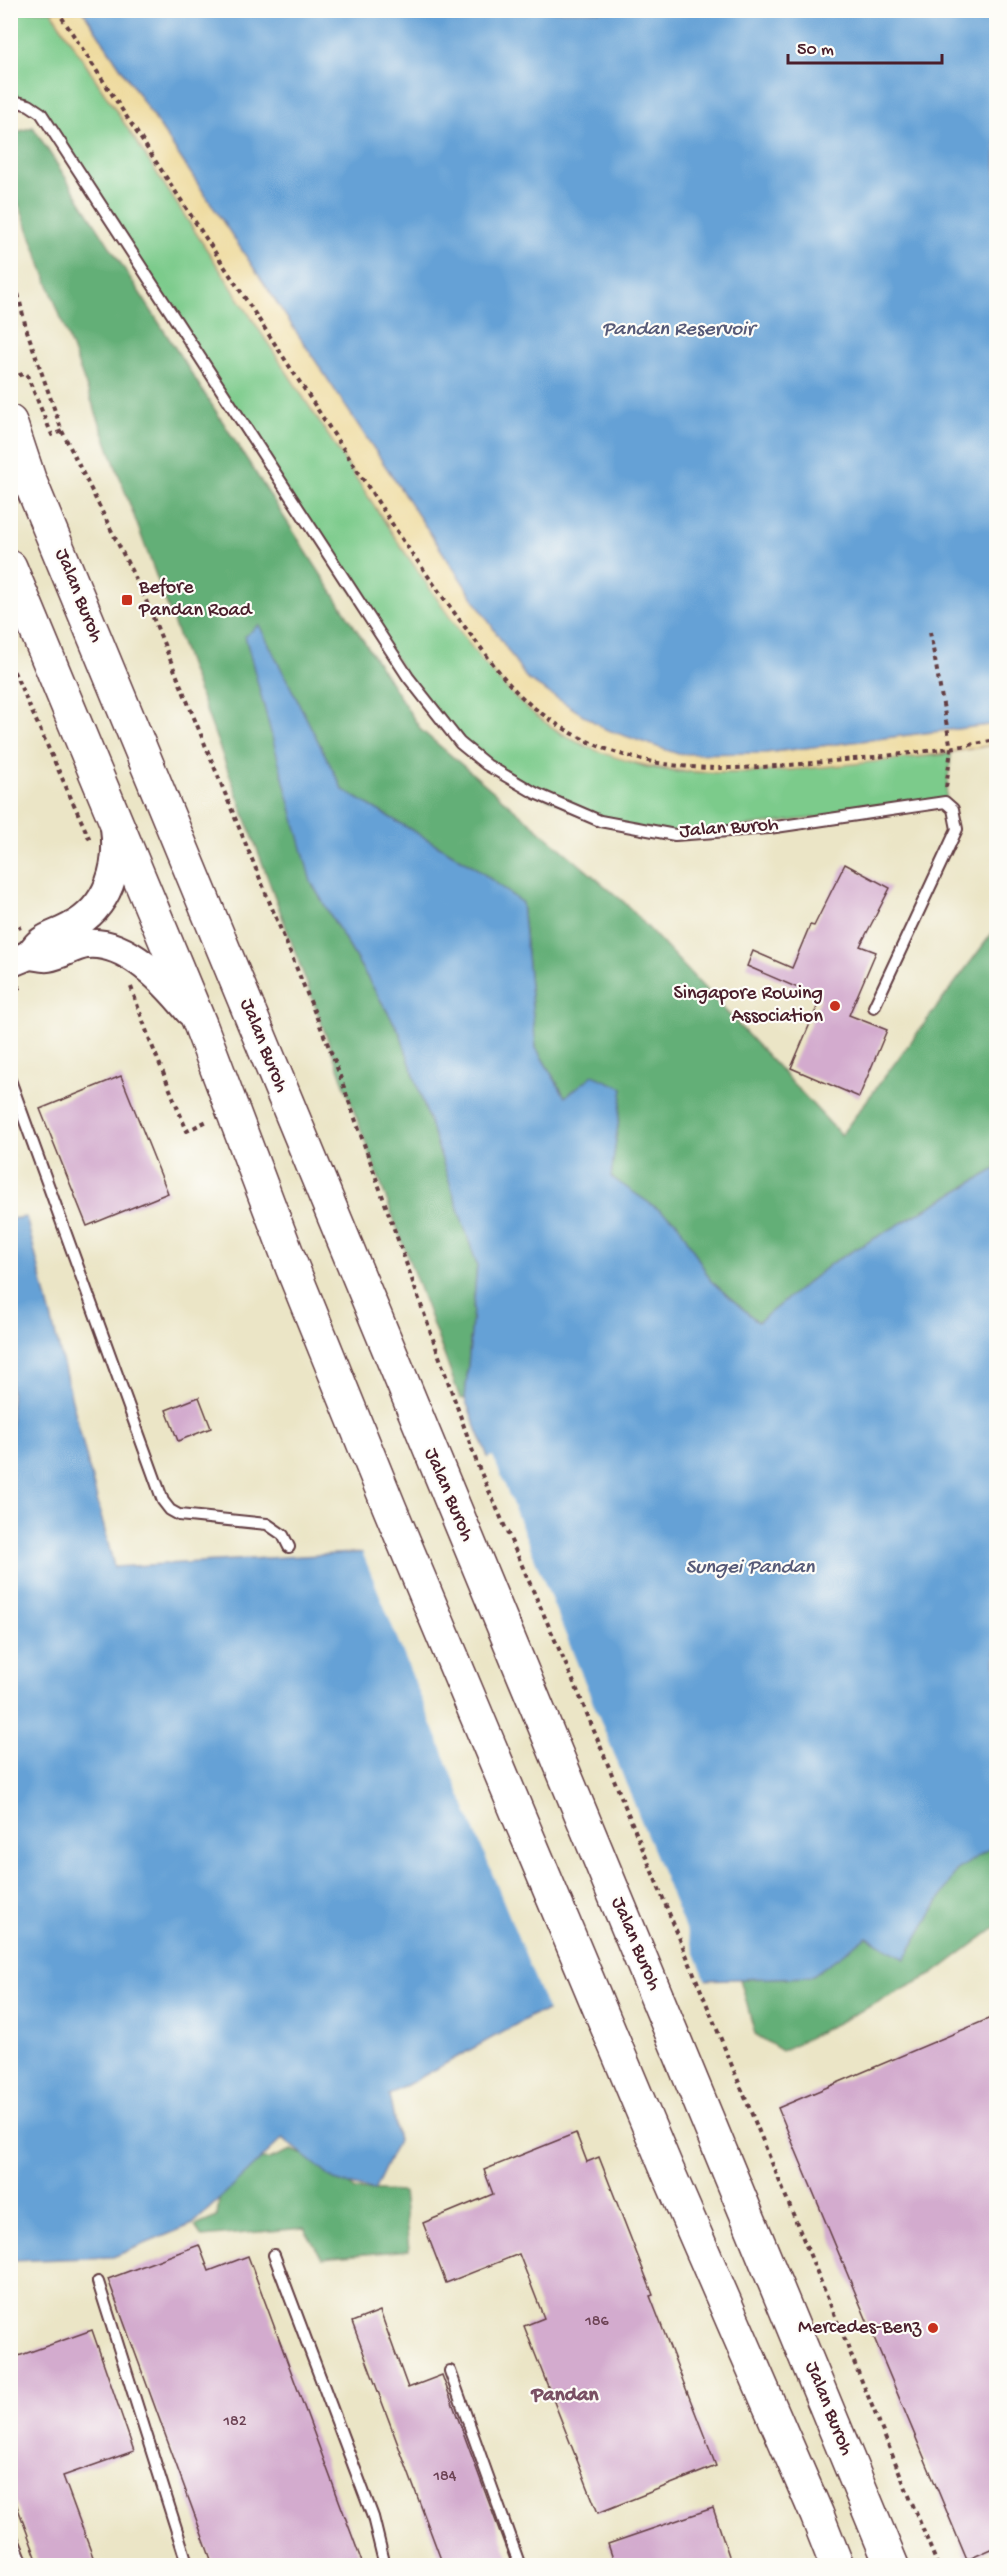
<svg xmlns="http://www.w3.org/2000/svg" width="1007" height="2576" font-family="'Gochi Hand',sans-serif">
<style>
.green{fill:#7bcb8b;stroke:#62755b;stroke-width:1.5}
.forest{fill:#64af77;stroke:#576751;stroke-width:1.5}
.sand{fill:#eeda9e;stroke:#9c7c64;stroke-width:1.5}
.water{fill:#65a1d6;stroke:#586080;stroke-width:1.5}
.pier{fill:#ebe5c6}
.building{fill:#d3abce}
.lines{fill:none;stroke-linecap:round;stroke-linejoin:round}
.lane-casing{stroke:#623d42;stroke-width:14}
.secondary-casing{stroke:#623d42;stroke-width:32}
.highway-casing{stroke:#623d42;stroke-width:36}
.path{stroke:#623d42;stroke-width:4;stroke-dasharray:4.5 4.5;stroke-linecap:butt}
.lane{stroke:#fff;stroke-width:10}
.secondary{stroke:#fff;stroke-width:28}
.highway{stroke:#fff;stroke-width:33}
.poi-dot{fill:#c8321e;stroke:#fdfcf7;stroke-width:2}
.labels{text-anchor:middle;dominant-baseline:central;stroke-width:4.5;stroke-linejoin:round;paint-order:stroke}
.number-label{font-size:16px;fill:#6c4254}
.poi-label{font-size:20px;fill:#4a1f2b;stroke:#fdfcf7;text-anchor:end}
.street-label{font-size:20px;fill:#4a1f2b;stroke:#fdfcf7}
.water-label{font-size:21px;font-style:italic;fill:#565a78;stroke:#fdfcf7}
.neighbourhood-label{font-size:21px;font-weight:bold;fill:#7a5064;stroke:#fdfcf7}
</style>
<rect width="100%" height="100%" fill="#fdfcf7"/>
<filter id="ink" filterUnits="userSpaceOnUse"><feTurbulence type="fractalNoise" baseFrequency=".0167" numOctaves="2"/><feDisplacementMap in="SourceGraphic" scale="12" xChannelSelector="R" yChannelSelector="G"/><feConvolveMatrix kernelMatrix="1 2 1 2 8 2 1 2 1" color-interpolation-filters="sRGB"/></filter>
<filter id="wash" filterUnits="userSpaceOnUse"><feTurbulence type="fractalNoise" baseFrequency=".008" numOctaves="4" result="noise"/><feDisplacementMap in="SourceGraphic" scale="24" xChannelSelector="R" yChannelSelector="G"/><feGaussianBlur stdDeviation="1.35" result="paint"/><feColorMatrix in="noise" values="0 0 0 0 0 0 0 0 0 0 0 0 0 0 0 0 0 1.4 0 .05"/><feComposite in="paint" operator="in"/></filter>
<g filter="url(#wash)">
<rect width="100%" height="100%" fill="#ebe5c6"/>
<polygon class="green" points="10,11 51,11 402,548 453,620 502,683 527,708 561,734 587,747 646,767 678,772 744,773 951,754 945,802 675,835 600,821 535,793 460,743 408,677 41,113 11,100"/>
<g class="forest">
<polygon points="33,127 421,730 625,903 841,1135 996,928 996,1169 833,1262 758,1322 711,1281 677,1222 611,1177 623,1088 565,1097 536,1048 522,903 473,866 343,790 259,626 311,882 400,1033 477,1265 465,1399 460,1398 11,183 11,134"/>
<polygon points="996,1844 996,1927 933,1974 782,2051 755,2034 740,1979 810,1977 867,1936 905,1959 956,1871"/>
<polygon points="292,2150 320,2162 356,2190 403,2192 409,2250 322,2258 304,2228 202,2237 195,2226 217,2217 221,2180 236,2160 269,2159"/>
</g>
<path class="sand" d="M51 11H83L527 679 765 753 996 724V744C946 755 895 759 844 765 732 776 620 787 528 709 481 669 438 599 402 548Z"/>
<g class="water">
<polygon points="83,11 996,11 996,724 765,753 678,754 605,729 527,679"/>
<polygon points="259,625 343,790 473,866 522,903 536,1048 565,1097 593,1075 623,1088 611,1177 677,1222 711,1281 758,1322 833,1262 996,1169 996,1844 956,1871 905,1959 867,1937 810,1977 656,1981 533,2015 389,2095 398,2141 374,2191 334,2180 283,2138 193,2224 113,2257 11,2261 11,1219 26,1217 114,1567 475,1546 501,1490 465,1399 477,1265 400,1033 311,882 245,636"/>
</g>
<polygon class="pier" points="493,1456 707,1983 657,1984 549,2014 361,1549 473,1543 498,1489 486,1459"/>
<g id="blocks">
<g class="building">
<polygon points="845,864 890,888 860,946 876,952 849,1015 887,1030 859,1097 791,1068 821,998 747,966 753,951 792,968 810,925 814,926"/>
<polygon points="121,1076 168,1193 87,1226 40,1109"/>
<polygon points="199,1397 211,1428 178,1441 166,1410"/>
<polygon points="993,2017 996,2026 996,2547 967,2560 778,2108"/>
<polygon points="576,2133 587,2162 599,2157 653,2295 650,2296 716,2466 598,2513 524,2326 544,2318 519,2254 446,2283 423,2223 493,2194 484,2170"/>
<polygon points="199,2245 209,2271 248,2256 363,2565 213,2565 108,2279"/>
<polygon points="380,2311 408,2388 442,2375 512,2565 443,2565 352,2322"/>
<polygon points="92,2330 134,2451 63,2476 96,2565 39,2565 10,2487 10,2359"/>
<polygon points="713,2508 732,2565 615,2565 608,2544"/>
</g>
</g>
</g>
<g filter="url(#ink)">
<use href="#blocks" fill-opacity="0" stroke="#623d42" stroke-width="1.5"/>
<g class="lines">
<g class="lane-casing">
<g id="lane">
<polyline points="10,100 29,105 41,113 408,677 460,743 487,765 535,793 600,821 675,835 769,828 945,802 953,809 957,829 874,1007"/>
<polyline points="10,1080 163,1501 170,1510 179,1515 267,1524 283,1535 289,1547"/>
<polyline points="274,2255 373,2517 385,2566"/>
<polyline points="98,2282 188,2566"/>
<polyline points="450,2371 520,2566"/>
<polyline points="10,2532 24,2566"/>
</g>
</g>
<g class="secondary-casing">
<g id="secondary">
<path d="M29 955C35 955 42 958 48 957 61 955 73 946 87 944 127 940 167 984 189 1011"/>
<path d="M10 963C16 960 23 958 28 955 33 952 36 945 41 942 50 935 61 933 71 927 109 907 120 867 115 827"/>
</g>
</g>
<g class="highway-casing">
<g id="highway">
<polyline points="10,422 29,479 892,2566"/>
<polyline points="10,567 200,1024 292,1267 390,1509 666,2167 817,2515 837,2566"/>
</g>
</g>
<g class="path">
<path d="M57 10 406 545C431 580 455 615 481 648 496 668 512 690 532 706 627 783 730 771 844 760 895 755 946 750 996 740"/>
<polyline points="10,259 26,328 62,431 145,598 335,1062 478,1466 578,1692 938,2566"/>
<polyline points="10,378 26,373 52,435 62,431"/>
<polyline points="930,632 951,749 946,788"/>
<polyline points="10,663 90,840"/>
<polyline points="10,931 21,927"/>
<polyline points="131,987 149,1038 187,1131 209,1120"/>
<polyline points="10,992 21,987"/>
</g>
<use href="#lane" class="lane"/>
<use href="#secondary" class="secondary"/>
<use href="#highway" class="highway"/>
</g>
</g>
<g class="poi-dot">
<rect x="121" y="594" width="12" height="12" rx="3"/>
<circle cx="835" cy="1006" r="6"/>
<circle cx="933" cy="2328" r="6"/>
</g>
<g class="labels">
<g class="number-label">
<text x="597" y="2322">186</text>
<text x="235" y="2422">182</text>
<text x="445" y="2477">184</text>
</g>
<g class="poi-label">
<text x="139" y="588" text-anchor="start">Before<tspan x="139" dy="23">Pandan Road</tspan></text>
<text x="823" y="994">Singapore Rowing<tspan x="823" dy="23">Association</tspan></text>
<text x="921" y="2328">Mercedes-Benz</text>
</g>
<g class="street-label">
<text transform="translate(78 596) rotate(68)">Jalan Buroh</text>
<text transform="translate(729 829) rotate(-4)">Jalan Buroh</text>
<text transform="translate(263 1046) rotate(68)">Jalan Buroh</text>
<text transform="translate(448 1495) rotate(67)">Jalan Buroh</text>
<text transform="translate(635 1944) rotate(67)">Jalan Buroh</text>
<text transform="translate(828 2409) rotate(68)">Jalan Buroh</text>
</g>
<g class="water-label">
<text x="678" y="330">Pandan Reservoir</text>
<text x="750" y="1568">Sungei Pandan</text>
</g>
<g class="neighbourhood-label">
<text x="565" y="2396">Pandan</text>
</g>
</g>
<rect width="1007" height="2576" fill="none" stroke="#fdfcf7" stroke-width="36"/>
<path d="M788 54v9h154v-9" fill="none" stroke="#4a1f2b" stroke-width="3"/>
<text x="797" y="54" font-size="18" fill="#4a1f2b" stroke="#fdfcf7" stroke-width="4.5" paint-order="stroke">50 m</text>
</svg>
